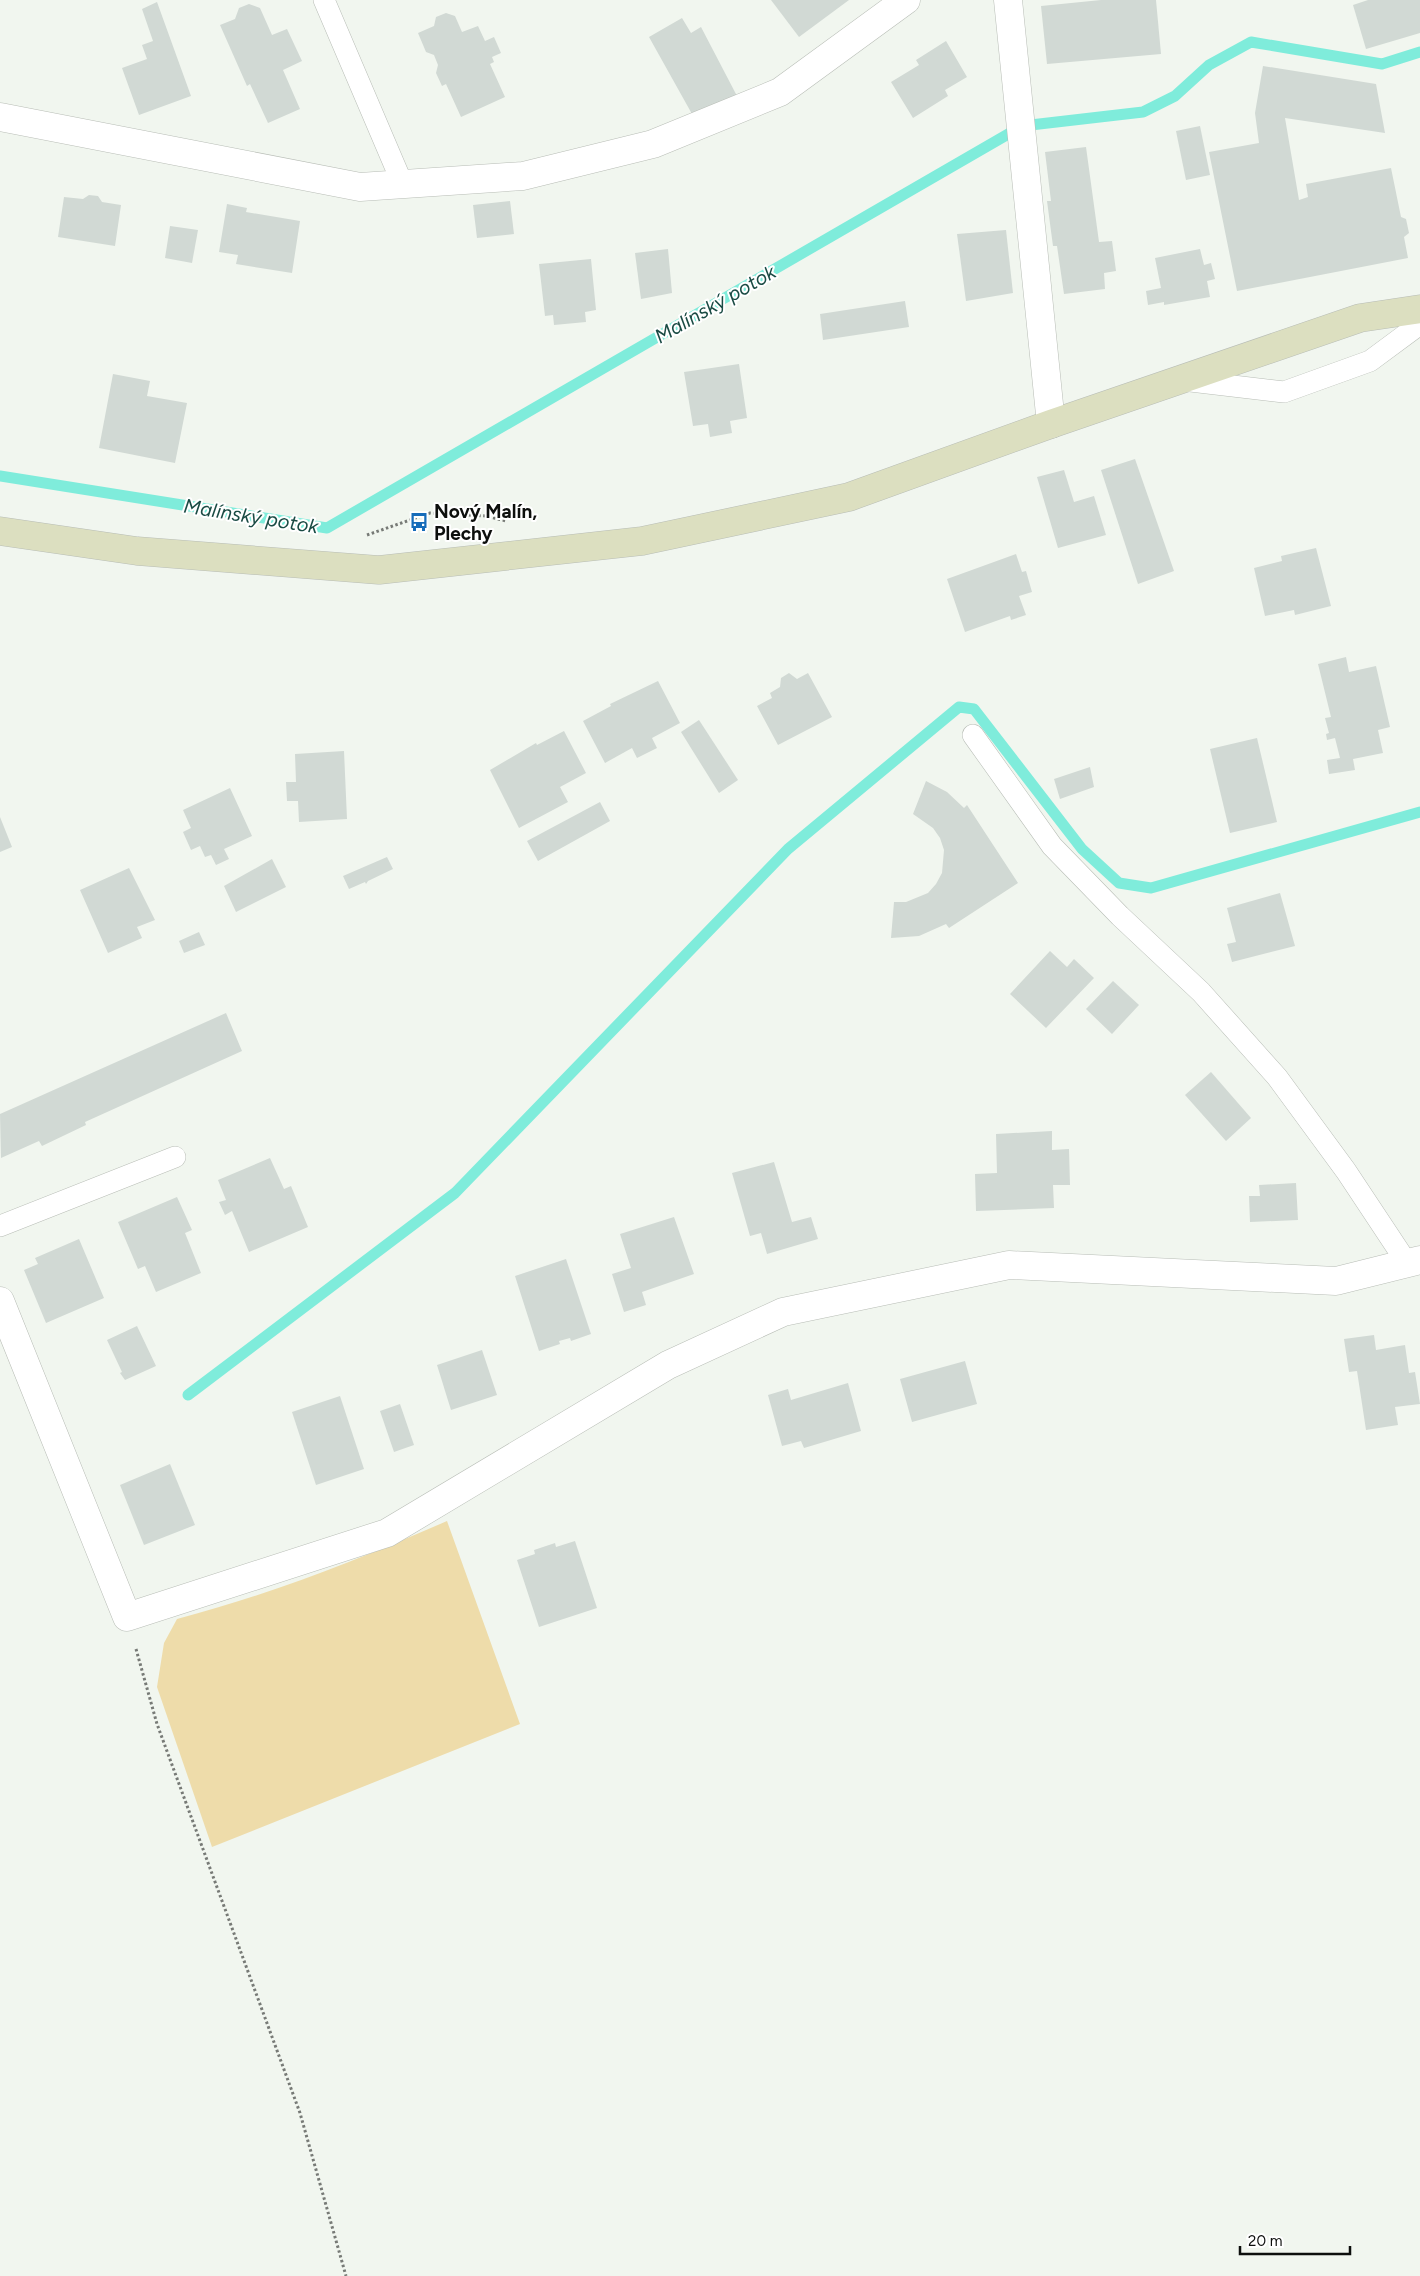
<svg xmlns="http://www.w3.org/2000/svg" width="1420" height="2276" font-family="Figtree,sans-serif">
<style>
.green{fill:#eedcaa}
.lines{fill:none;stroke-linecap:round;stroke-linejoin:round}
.stream{stroke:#7fecdb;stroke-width:11}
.building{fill:#d1d9d4}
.service-casing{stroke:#b8bdb6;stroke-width:22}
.minor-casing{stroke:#b8bdb6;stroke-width:29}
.secondary-casing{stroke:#b8bdb6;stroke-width:29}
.path{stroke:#777a76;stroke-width:3;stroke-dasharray:2.5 2.5;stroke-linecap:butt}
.service{stroke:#fff;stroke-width:21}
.minor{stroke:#fff;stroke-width:28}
.secondary{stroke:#dcdfc0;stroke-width:28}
.labels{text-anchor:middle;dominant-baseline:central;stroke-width:4;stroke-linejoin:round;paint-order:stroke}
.poi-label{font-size:19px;font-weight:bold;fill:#0d0f0d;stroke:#fff;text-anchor:start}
.water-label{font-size:20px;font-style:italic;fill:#1a4b44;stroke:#fff}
</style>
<rect width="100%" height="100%" fill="#f1f6ef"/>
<path class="green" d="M447 1521 520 1724 212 1847 157 1687 164 1643 177 1619C269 1595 360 1559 447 1521Z"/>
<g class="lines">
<g class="stream">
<polyline points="0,476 327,528 1022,126 1143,112 1175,96 1209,65 1251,42 1382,64 1420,52"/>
<polyline points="188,1395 455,1193 788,849 959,707 974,709 1082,849 1119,883 1151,888 1420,812"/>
</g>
</g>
<g class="building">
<polygon points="771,0 849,0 799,37"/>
<polygon points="1101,0 1156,0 1161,54 1047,64 1041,6"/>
<polygon points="1368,0 1420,0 1420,33 1366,49 1353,5"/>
<polygon points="157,2 191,96 139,115 122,68 147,59 142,45 153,41 142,9"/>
<polygon points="249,4 260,8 272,35 287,29 302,61 283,70 300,109 268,123 250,84 247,86 220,25 235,19 239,8"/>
<polygon points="446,13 455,16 462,32 478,26 485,41 494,37 501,53 492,57 494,62 490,64 505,97 461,117 446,84 442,86 436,73 438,65 434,55 426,52 418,33 434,26 436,17"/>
<polygon points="682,18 691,33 701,27 737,96 692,114 649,37"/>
<polygon points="946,41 967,77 945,90 948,96 913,118 891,82 919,65 916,60"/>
<polygon points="1263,66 1376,84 1385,133 1285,118 1299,200 1308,197 1306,184 1391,168 1401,217 1406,219 1409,233 1404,237 1408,258 1237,291 1209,152 1259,143 1255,113"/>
<polygon points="1200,126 1210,175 1186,180 1176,131"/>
<polygon points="1086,147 1099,242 1112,241 1116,271 1104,273 1105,289 1064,294 1057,246 1053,246 1047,201 1051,201 1045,152"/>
<polygon points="89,195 98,196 102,202 121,205 115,246 58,237 64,197 83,199"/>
<polygon points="510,201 514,234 477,238 473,205"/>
<polygon points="227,204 247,208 246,212 300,221 292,273 236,264 238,255 219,252"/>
<polygon points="170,226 198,230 192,263 165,258"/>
<polygon points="1006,230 1013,293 966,301 957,234"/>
<polygon points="668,249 672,293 641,299 635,253"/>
<polygon points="1200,249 1204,265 1211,263 1215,279 1207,281 1210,297 1164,305 1164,302 1148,305 1146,291 1161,288 1155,258"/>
<polygon points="591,259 596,310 585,312 586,322 554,325 553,315 545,316 539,264"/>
<polygon points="905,301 909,327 823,340 820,314"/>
<polygon points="739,364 747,418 730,421 732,433 710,437 708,424 693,426 684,372"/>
<polygon points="113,374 150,381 147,396 187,403 175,463 99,448"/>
<polygon points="1135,459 1174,571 1138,584 1101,470"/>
<polygon points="1064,470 1074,502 1094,496 1106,535 1058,548 1037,477"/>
<polygon points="1316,548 1331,606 1295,615 1294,610 1265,616 1254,568 1282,561 1281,556"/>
<polygon points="1016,554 1022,572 1026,571 1032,592 1019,596 1026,615 1011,620 1010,616 965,632 947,579"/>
<polygon points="1346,657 1349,672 1376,666 1390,727 1378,730 1383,753 1353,759 1355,770 1329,774 1327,760 1340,758 1335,738 1327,740 1326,734 1329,733 1325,718 1331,717 1318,664"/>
<polygon points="789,673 797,679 808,673 832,717 778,745 757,706 772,698 770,693 780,687 781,678"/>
<polygon points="658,681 680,723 652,738 657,748 637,758 632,748 605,763 583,721 611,706 610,704"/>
<polygon points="699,720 738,780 719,793 681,732"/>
<polygon points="564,731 586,773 560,787 568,802 519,828 490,770 536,743 537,745"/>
<polygon points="1257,738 1277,822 1230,833 1210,749"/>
<polygon points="344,751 347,819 299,822 298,801 287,801 286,782 296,782 295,754"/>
<polygon points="1090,767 1094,787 1060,799 1054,779"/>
<polygon points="926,781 947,792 964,808 967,805 1018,883 949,928 946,924 919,936 891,938 894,902 906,902 928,893 936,884 942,873 944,850 940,838 933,828 913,814"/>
<polygon points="230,788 252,836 224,849 229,859 216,865 211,855 205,857 200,846 191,850 183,832 191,828 183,810"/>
<polygon points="600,802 610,821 538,861 527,841"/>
<polygon points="0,817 12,847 0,852"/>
<polygon points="387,857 393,869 368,881 366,884 365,882 349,889 343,876"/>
<polygon points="272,859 286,887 236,912 224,886"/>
<polygon points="129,868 155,920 137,927 142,938 108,953 80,890"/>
<polygon points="1280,893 1295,946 1232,962 1227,944 1236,942 1227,908"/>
<polygon points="199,932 205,945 184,953 179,941"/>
<polygon points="1050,951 1067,967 1074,959 1094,978 1046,1028 1010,994"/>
<polygon points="1113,981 1139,1005 1112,1034 1086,1009"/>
<polygon points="226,1013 242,1051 85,1122 86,1125 42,1146 39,1141 1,1158 0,1114"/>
<polygon points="1211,1072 1251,1118 1226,1141 1185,1095"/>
<polygon points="1052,1131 1052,1150 1069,1149 1070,1185 1053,1185 1054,1208 976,1211 975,1174 997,1173 996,1134"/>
<polygon points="270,1158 284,1189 291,1186 308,1227 249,1252 232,1211 225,1215 219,1202 226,1200 218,1180"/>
<polygon points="774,1162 792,1222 811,1217 818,1239 767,1254 761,1233 750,1236 732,1173"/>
<polygon points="1296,1183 1298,1220 1250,1222 1249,1196 1260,1196 1259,1185"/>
<polygon points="177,1197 192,1230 185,1233 201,1273 156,1292 145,1266 138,1269 118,1222"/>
<polygon points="674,1217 694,1274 642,1292 646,1305 624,1312 612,1274 631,1268 620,1234"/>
<polygon points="79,1239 104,1298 46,1323 24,1270 38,1264 35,1258"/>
<polygon points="566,1259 591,1334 571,1341 570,1338 559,1341 560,1344 539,1351 515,1276"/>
<polygon points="137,1326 156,1366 125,1380 120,1373 122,1372 107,1340"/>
<polygon points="1374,1335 1376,1350 1405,1345 1409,1373 1415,1372 1420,1404 1395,1407 1398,1425 1366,1430 1357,1371 1349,1372 1344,1339"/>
<polygon points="482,1350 497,1395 451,1410 437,1365"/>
<polygon points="965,1361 977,1404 912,1422 900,1379"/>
<polygon points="848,1383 861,1431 804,1448 801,1441 782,1446 768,1395 788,1389 791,1400"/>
<polygon points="340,1396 364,1469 316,1485 292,1412"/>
<polygon points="400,1404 414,1445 394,1452 380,1411"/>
<polygon points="170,1464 195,1525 144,1545 120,1485"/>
<polygon points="575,1541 597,1608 539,1627 517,1560 535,1554 534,1550 555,1543 556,1547"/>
</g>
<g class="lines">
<g class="service-casing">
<g id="service">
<polyline points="324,0 403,185"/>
<polyline points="1182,380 1284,392 1370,361 1420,324"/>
<polyline points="973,735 1052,846 1120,916 1201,992 1277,1077 1346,1171 1407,1263"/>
<polyline points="0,1226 175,1157"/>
</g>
</g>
<g class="minor-casing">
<g id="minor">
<polyline points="1008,0 1051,424"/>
<polyline points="0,117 360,187 523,176 653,144 780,92 906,0"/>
<polyline points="0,1301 127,1617 387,1533 668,1365 783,1312 1009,1265 1336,1281 1420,1260"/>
</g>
</g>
<g class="secondary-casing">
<polyline id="secondary" points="0,531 137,551 379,570 642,541 849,497 1051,424 1360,318 1420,309"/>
</g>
<g class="path">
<polyline points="367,535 430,513 486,516 506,521"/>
<polyline points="136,1649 157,1724 300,2113 346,2276"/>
</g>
<use href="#service" class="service"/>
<use href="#minor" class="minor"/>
<use href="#secondary" class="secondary"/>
</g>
<defs>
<g id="bus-bare" transform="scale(1.5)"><path d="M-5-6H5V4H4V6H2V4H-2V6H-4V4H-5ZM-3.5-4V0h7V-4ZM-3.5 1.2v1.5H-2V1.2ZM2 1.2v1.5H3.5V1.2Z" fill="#176cba" stroke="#fff" stroke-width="2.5" paint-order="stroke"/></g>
</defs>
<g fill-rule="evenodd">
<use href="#bus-bare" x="419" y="522"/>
</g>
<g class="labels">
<g class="poi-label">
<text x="434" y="511">Nový Malín,<tspan x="434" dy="22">Plechy</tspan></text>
</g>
<g class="water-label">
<text transform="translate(715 304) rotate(-30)">Malínský potok</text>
<text transform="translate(251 516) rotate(9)">Malínský potok</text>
</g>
</g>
<path d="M1240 2246v8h110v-8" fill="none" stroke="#0d0f0d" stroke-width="2.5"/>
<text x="1248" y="2246" font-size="15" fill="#0d0f0d" stroke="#ffffff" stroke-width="4" paint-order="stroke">20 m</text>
</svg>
